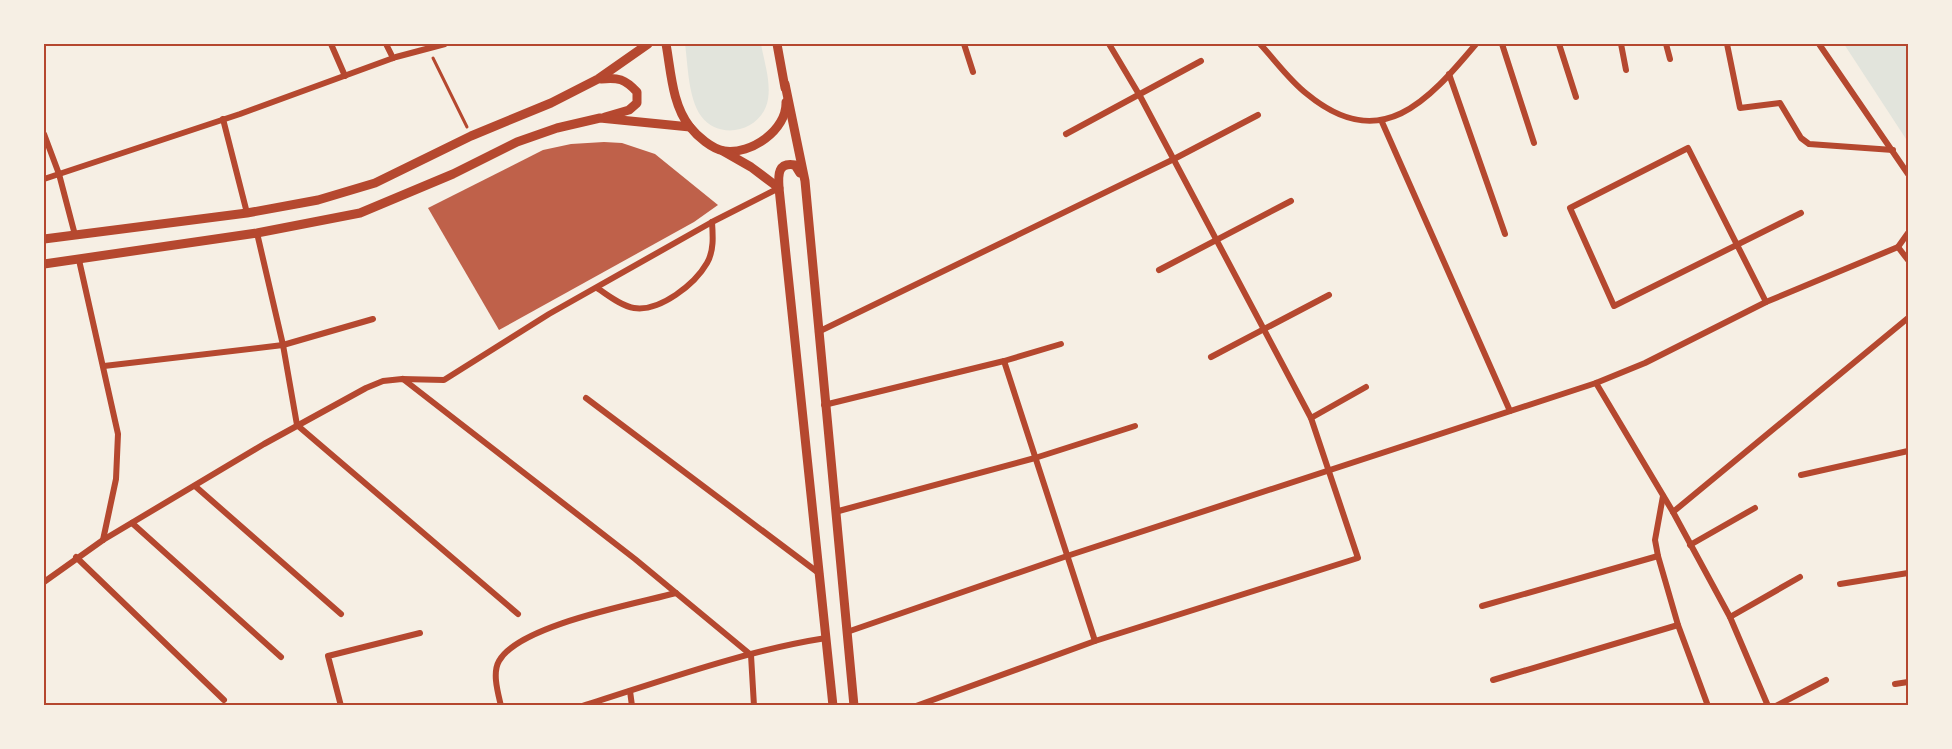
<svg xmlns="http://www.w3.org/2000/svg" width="1952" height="749" font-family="Raleway,sans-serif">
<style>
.green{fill:#e2e4dc}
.building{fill:#bf614a}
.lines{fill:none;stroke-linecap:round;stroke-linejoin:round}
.path{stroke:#b5482f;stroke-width:3}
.minor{stroke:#b5482f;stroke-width:6}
.secondary{stroke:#b5482f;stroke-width:9}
.neatline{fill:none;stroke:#b5482f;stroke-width:2}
</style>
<rect width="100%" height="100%" fill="#f6efe4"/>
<g class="green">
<path d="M685 44H761C764 61 771 81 768 99 763 131 720 142 701 116 688 98 688 65 685 44Z"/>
<polygon points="1844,44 1908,44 1908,142"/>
</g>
<polygon class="building" points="604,142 622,143 655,154 718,205 694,222 499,330 428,208 543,150 571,144"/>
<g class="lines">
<polyline class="path" points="433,58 467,127"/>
<g class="minor">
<polyline points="331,44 345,76"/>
<polyline points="386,44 393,58"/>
<polyline points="964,44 973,72"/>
<path d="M1260 44C1275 60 1289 80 1307 94 1381 155 1428 101 1476 44"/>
<polyline points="1502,44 1534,143"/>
<polyline points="1559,44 1576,97"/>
<polyline points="1621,44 1626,70"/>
<polyline points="1666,44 1670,59"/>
<polyline points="1727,44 1740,108 1780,103 1801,138 1809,144 1893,150"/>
<polyline points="1819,44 1908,174"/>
<polyline points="1449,74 1505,234"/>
<polyline points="223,119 247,213"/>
<polyline points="1382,122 1510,411"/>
<polyline points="44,134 59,174 75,235"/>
<polyline points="1066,134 1201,61"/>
<polyline points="44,179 240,114 396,57 445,44"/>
<polyline points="257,233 283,345 297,425 518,614"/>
<polyline points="1898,247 1908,260"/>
<polyline points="79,260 118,434 116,479 103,540"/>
<polyline points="1159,270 1291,201"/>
<path d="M597 288C608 295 621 306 634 308 660 312 695 284 707 263 714 251 713 236 712 222"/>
<polyline points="1766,302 1688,148 1570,208 1614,306 1801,213"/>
<polyline points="818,332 1174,159 1258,115"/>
<polyline points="1211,357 1329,295"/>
<polyline points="1004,361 1095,641"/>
<polyline points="104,366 283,345 373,319"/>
<polyline points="403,379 635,559 751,655 754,706"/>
<polyline points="1596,383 1673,512 1730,617 1768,706"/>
<polyline points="586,398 820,574"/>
<polyline points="824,405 1004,361 1061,344"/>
<polyline points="1311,418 1366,387"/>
<polyline points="1801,475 1908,451"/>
<polyline points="195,486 341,614"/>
<polyline points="1663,496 1655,540 1658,556 1678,625 1708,706"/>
<polyline points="835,512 1035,458 1135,426"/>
<polyline points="1673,512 1908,318"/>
<polyline points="132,523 281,657"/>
<polyline points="1690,545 1755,508"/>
<polyline points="76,557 224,700"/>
<polyline points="44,582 103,540 264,444 366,388 383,381 402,379 444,380 549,314 712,222 779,188"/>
<polyline points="1840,584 1908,573"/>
<polyline points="1482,606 1658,556"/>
<polyline points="1730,617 1800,577"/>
<polyline points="847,632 1067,556 1596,383 1645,363 1766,302 1898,247 1908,233"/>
<polyline points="1493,680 1678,625"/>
<polyline points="1895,684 1908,682"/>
<polyline points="630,691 632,706"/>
<polyline points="341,706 328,656 420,633"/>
<path d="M501 706C498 693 492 673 499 661 519 625 635 604 676 593"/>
<path d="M582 706C662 681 743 651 826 638"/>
<polyline points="916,706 1095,641 1358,558 1311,418 1140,96 1109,44"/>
<polyline points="1776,706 1826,680"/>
</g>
<g class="secondary">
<path d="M666 44C671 71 672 105 690 127 697 136 712 149 724 151 751 155 787 130 786 102"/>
<polyline points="777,44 785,88"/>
<path d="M601 79C618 77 625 79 637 92V103L629 110 605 117"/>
<polyline points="785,84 805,181 854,706"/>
<polyline points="723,151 751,167 779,188 833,706"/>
<path d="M779 188C778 174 778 162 795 165L800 173"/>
<polyline points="44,239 247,213 318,200 375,183 471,136 551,103 598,79 648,44"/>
<polyline points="44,264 257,233 360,213 453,174 517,142 557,128 600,118 690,127"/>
</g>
</g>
<rect width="1952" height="749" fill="none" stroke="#f6efe4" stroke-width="90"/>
<rect x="45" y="45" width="1862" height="659" class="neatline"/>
</svg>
